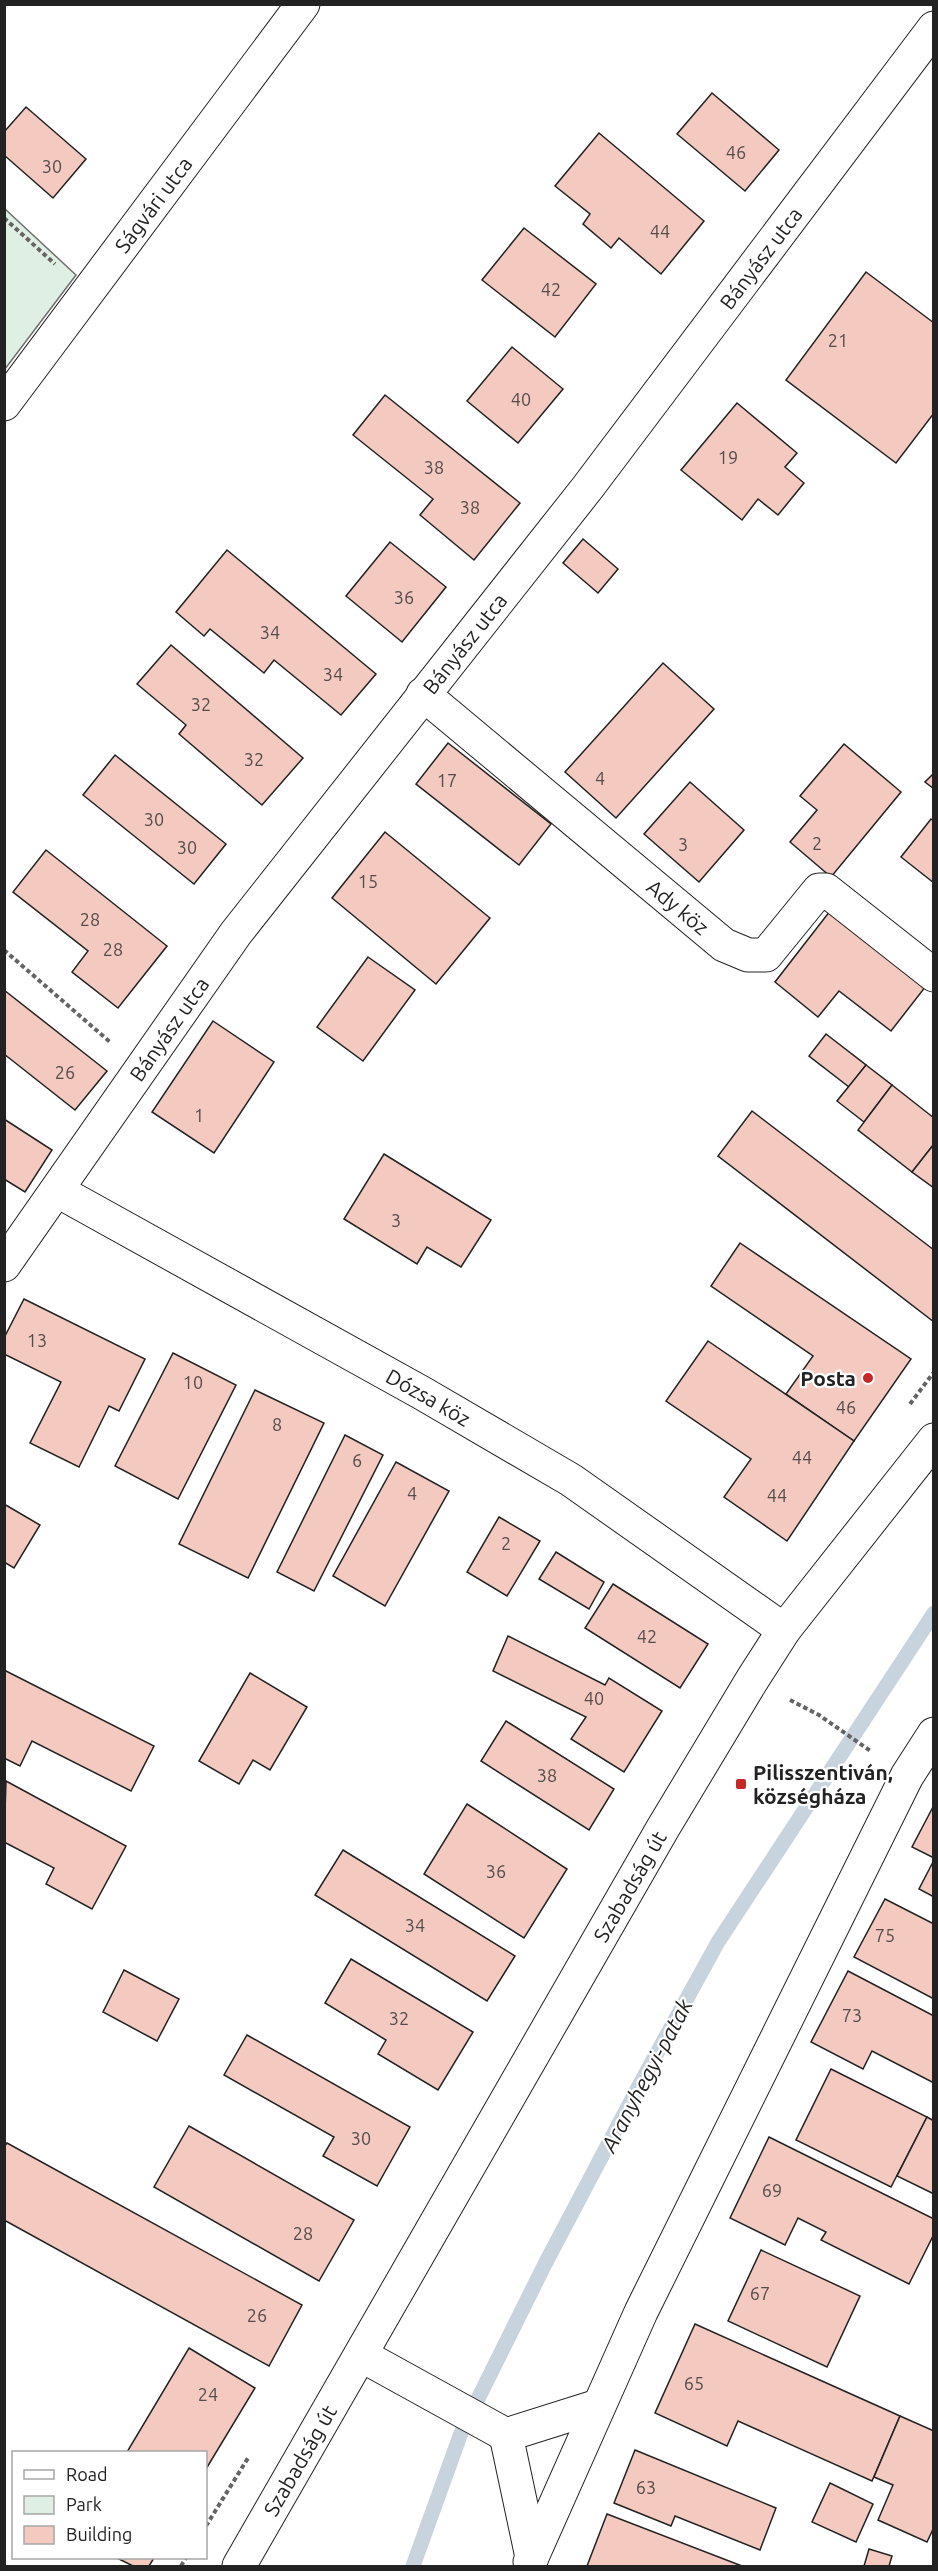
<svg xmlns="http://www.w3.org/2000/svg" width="938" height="2571" font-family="Ubuntu,sans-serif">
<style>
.green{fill:#e0efe3;stroke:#6f6f6f;stroke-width:1.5}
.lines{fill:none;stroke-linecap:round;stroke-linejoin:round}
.stream{stroke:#c7d3dd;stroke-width:15}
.building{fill:#f3c9c0;stroke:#222;stroke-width:1.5}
.minor-casing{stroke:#222;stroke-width:35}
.major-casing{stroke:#222;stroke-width:35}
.path{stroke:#646464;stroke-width:4;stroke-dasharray:4.5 3;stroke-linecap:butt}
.minor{stroke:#fff;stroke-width:33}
.major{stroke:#fff;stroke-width:33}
.poi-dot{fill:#c62828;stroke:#fff;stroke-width:2}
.labels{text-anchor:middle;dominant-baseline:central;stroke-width:4.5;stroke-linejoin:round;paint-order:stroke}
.number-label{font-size:18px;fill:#564c4a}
.street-label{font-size:21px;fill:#222;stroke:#fff}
.poi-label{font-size:21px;font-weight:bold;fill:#222;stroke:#fff;text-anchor:end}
.water-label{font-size:22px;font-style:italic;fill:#222;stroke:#fff}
</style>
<rect width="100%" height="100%" fill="#fff"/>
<polygon class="green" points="5,209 76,275 5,369 4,369"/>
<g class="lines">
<polyline class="stream" points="413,2566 461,2433 545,2264 641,2082 718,1942 934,1613"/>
</g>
<g class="building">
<polygon points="712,93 779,150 745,191 677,134"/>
<polygon points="26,107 86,159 53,198 4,155 4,132"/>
<polygon points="599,133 704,221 661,274 619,238 611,248 583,224 590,214 555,186"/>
<polygon points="524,228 596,284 555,337 482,280"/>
<polygon points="866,272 934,323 934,413 896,463 786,380"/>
<polygon points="512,347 563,389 518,443 467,401"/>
<polygon points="385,395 520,503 474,560 420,515 433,499 353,435"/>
<polygon points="737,403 797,453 785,467 804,483 778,515 758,499 742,520 681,470"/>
<polygon points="583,539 618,569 598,593 563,563"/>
<polygon points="390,542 446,587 402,642 346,596"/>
<polygon points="227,550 376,674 341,715 274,660 264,673 210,629 204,636 176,612"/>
<polygon points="171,645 303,758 262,805 179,734 186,725 137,684"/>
<polygon points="663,663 714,709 616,818 565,772"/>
<polygon points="448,743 551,824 519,865 416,784"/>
<polygon points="844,744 901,792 831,877 790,842 817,810 800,796"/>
<polygon points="115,755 226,844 194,884 83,795"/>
<polygon points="934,773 934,789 925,782"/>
<polygon points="690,782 744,830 699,882 644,834"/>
<polygon points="931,819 934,821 934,883 901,857"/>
<polygon points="385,832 490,918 436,984 332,898"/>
<polygon points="46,850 167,946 118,1008 72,972 88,951 13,892"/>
<polygon points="830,911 926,986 891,1031 839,991 818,1017 775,982"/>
<polygon points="368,957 415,990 363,1061 317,1027"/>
<polygon points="4,990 107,1071 75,1110 4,1054"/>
<polygon points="213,1021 274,1062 214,1153 152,1112"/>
<polygon points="826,1034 866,1065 849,1087 809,1056"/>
<polygon points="866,1065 892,1085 864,1122 837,1101"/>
<polygon points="892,1085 934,1118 934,1144 912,1172 858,1130"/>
<polygon points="752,1111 934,1250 934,1322 718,1156"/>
<polygon points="4,1119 52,1150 25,1192 4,1179"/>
<polygon points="934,1144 934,1188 912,1172"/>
<polygon points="384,1154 491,1220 461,1267 427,1247 417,1264 344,1219"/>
<polygon points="740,1243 911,1359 854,1441 786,1394 813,1356 711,1286"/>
<polygon points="24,1299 145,1359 119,1411 109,1406 79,1467 30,1443 61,1382 4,1354 4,1338"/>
<polygon points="708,1341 854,1441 787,1541 724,1497 751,1459 666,1401"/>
<polygon points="173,1353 236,1385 178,1499 115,1466"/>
<polygon points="255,1390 324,1423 248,1578 179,1544"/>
<polygon points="345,1435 383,1455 314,1591 277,1572"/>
<polygon points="396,1462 449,1491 385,1606 333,1576"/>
<polygon points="4,1504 40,1525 14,1568 4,1562"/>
<polygon points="499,1517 540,1541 507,1596 467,1572"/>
<polygon points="556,1552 604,1582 589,1609 539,1579"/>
<polygon points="613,1584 708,1644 680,1688 585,1628"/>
<polygon points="508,1636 605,1685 609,1678 662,1711 624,1772 571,1739 586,1717 493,1671"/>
<polygon points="4,1670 154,1746 131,1791 32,1741 20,1766 4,1758"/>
<polygon points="250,1673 307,1707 270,1770 253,1760 239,1784 199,1761"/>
<polygon points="506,1721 614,1789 589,1830 481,1761"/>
<polygon points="6,1781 126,1846 92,1909 46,1884 54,1868 4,1842"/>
<polygon points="467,1804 567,1869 524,1938 424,1874"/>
<polygon points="934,1805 934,1858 912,1847"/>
<polygon points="343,1850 515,1956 487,2001 315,1895"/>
<polygon points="934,1860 934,1897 919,1889"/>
<polygon points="885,1899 934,1924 934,1999 854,1957"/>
<polygon points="351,1959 473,2032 438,2090 378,2054 386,2040 325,2003"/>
<polygon points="124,1970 179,1999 157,2041 103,2012"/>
<polygon points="848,1971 934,2016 934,2083 872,2051 863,2069 811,2042"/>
<polygon points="247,2035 410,2127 377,2186 323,2156 334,2137 224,2075"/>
<polygon points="831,2069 927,2117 891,2187 796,2140"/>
<polygon points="927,2117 934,2121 934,2194 897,2176"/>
<polygon points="189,2126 354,2220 319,2281 154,2187"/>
<polygon points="769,2137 934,2219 934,2234 909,2284 821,2240 826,2232 798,2218 785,2245 730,2218"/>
<polygon points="7,2143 302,2305 269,2366 4,2220 4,2147"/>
<polygon points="761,2250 860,2296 827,2367 728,2321"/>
<polygon points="695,2324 900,2416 872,2481 738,2421 727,2446 655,2413"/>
<polygon points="189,2348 255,2388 206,2469 206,2452 127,2452"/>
<polygon points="900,2416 934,2431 934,2527 927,2542 878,2520 893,2485 874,2477"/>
<polygon points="635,2450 776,2508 760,2550 675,2516 671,2526 614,2503"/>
<polygon points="830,2483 873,2504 856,2542 812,2522"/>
<polygon points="607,2514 742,2566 587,2566"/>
<polygon points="869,2549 892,2556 889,2566 864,2566"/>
<polygon points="117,2558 154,2558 149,2566 133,2566"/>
</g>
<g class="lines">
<g class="minor-casing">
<g id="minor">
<path id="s1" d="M4 404 303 4"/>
<path id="s2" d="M423 694 724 945 748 955H766L819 890H826L934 975"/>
<path id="s3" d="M58 1191 422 1393 571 1480 784 1630"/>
<path id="s4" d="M4 1265 236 933 588 487 934 28"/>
<polyline points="361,2355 506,2435 598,2406"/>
<polyline points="506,2435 532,2557 530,2562"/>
<polyline points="532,2557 641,2312 907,1776 934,1734"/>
</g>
</g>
<g class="major-casing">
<g id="major">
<path id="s5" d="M239 2566 663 1828 752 1680 784 1630 934 1440"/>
</g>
</g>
<g class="path">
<polyline points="4,218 55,264"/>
<polyline points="4,950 110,1042"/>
<polyline points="910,1404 934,1372"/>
<polyline points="790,1700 819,1715 872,1752"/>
<polyline points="206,2526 248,2458"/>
<polyline points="181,2566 186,2558"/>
</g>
<use href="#minor" class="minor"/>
<use href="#major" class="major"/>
</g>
<g class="poi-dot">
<circle cx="868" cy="1378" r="6"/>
<rect x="735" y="1778" width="12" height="12" rx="3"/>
</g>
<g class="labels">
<g class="number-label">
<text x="736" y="152">46</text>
<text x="52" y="166">30</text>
<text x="660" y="231">44</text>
<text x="551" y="289">42</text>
<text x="838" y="340">21</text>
<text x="521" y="399">40</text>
<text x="728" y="457">19</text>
<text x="434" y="467">38</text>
<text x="470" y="507">38</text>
<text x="404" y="597">36</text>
<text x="270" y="632">34</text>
<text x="333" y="674">34</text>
<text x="201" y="704">32</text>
<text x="254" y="759">32</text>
<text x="600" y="778">4</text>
<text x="447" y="780">17</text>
<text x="154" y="819">30</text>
<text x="817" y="843">2</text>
<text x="683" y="844">3</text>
<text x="187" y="847">30</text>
<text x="368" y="881">15</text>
<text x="90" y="919">28</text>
<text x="113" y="949">28</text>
<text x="65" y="1072">26</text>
<text x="199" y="1115">1</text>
<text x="396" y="1220">3</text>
<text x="37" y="1340">13</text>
<text x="193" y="1382">10</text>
<text x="846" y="1407">46</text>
<text x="277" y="1424">8</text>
<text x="802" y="1457">44</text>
<text x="357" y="1460">6</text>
<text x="412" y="1493">4</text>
<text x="777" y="1495">44</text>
<text x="506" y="1543">2</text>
<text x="647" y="1636">42</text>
<text x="594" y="1698">40</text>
<text x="547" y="1775">38</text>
<text x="496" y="1871">36</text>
<text x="415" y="1925">34</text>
<text x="885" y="1935">75</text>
<text x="852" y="2015">73</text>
<text x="399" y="2018">32</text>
<text x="361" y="2138">30</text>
<text x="772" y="2190">69</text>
<text x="303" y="2233">28</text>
<text x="760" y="2293">67</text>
<text x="257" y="2315">26</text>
<text x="694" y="2383">65</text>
<text x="208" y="2394">24</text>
<text x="646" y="2487">63</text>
</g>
<g class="street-label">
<text stroke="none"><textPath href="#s1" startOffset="249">Ságvári utca</textPath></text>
<text stroke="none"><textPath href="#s4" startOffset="1260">Bányász utca</textPath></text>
<text stroke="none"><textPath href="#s4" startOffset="774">Bányász utca</textPath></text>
<text stroke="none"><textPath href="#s2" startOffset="332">Ady köz</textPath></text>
<text stroke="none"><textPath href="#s4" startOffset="288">Bányász utca</textPath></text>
<text stroke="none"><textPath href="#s3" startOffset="424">Dózsa köz</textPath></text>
<text stroke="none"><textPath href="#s5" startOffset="784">Szabadság út</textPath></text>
<text stroke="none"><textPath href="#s5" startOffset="122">Szabadság út</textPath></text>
</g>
<g class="poi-label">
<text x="856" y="1378">Posta</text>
<text x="753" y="1772" text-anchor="start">Pilisszentiván,<tspan x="753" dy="24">községháza</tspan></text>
</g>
<g class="water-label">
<text transform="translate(646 2075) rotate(-62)">Aranyhegyi-patak</text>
</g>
</g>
<rect width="938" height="2571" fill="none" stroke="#222222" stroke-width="12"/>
<rect x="12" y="2451" width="195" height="108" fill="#ffffff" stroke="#a7a7a7" stroke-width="1.5"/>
<rect x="24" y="2470" width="30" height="9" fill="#ffffff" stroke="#a7a7a7" stroke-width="1.5"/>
<text x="66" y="2481" font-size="18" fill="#222222">Road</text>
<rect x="24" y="2496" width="30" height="18" fill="#e0efe3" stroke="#a7a7a7" stroke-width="1.5"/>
<text x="66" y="2511" font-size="18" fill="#222222">Park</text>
<rect x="24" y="2526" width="30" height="18" fill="#f3c9c0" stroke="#a7a7a7" stroke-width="1.5"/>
<text x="66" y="2541" font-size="18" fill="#222222">Building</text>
</svg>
